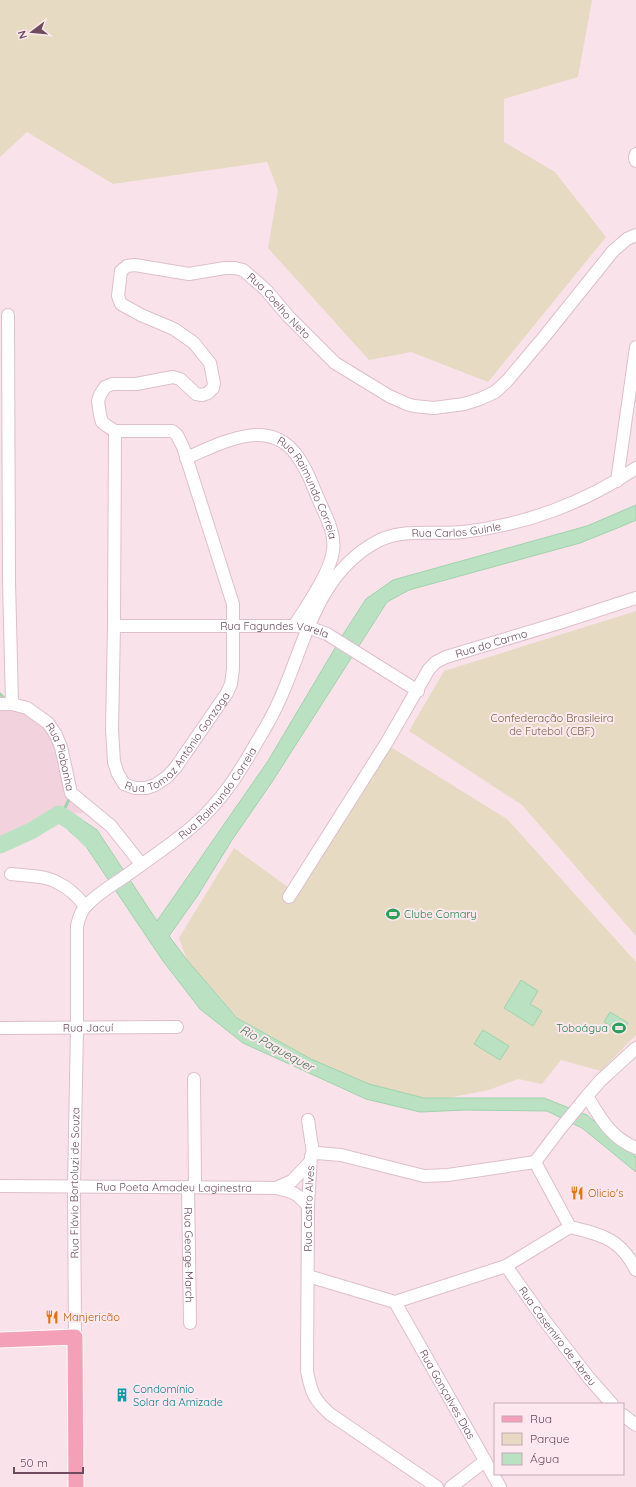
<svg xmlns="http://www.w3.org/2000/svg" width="636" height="1487" font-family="Quicksand,sans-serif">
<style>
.residential{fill:#f1d2dd}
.green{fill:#e6dac3}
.water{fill:#b9e1c2;stroke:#a0d2ac}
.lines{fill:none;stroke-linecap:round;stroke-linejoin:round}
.stream{stroke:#a0d2ac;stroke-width:3}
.river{stroke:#b9e1c2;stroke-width:17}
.minor-casing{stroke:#ddbfcd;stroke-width:14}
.major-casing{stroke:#fff;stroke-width:17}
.minor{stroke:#fff;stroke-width:12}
.major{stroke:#f4a0b8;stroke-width:15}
.labels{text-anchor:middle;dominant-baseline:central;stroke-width:4;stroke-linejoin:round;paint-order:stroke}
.street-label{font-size:11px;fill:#6f4b5f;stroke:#fde8ef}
.park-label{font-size:11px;fill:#746a44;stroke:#fde8ef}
.leisure-label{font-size:11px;fill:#27864d;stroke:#fde8ef;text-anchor:start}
.food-label{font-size:11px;fill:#c56008;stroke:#fde8ef;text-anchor:start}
.culture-label{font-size:11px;fill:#0d838f;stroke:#fde8ef;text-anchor:start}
.water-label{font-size:12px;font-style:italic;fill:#40744d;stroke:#fde8ef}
</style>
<rect width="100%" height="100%" fill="#fae2ea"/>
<polygon class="residential" points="22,708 61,732 68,784 84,813 45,815 0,836 0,709"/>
<g class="green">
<polygon points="0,0 592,0 578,77 504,99 504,142 555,172 606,237 488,382 411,352 369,360 268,248 278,190 267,162 113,184 27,132 0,157"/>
<polygon points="636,611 636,936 522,805 409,731 444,671"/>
<polygon points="386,744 507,819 636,962 636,1035 601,1071 561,1060 542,1084 518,1079 489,1090 442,1099 424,1098 369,1084 311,1059 238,1018 187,960 179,938 234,848 292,890"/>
</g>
<g class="water">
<polygon points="636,505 636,520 620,527 580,543 409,590 387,602 272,782 232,840 198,895 169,936 187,960 237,1018 311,1059 369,1084 424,1098 544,1098 587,1115 636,1157 636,1172 582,1128 547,1111 465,1110 420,1112 366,1099 243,1043 200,1009 163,961 85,845 68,830 78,817 97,830 157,921 268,761 344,633 366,599 393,580 587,526"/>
<polygon points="521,980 538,991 530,1004 542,1011 533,1026 504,1008"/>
<polygon points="610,1012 628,1023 622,1033 604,1022"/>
<polygon points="483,1030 509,1046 500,1060 474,1044"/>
</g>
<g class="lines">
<g class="stream">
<polyline points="0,694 6,700"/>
<polyline points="59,814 64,810 70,797"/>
</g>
<polyline class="river" points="0,845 31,831 59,814 76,825 89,839"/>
<g class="minor-casing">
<g id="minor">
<polyline points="636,154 635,158 636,161"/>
<polyline points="8,315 9,581 12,704"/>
<path id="s1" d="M115 431 114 626 112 730 114 762 118 774 124 784 135 788H146L155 785 167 777 176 767 227 693 231 684 233 669V604L183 447 177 435 172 431H115L107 426 102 422 100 415 98 401 100 395 105 387 112 384H136L173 377 180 379 196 394 202 395 208 393 213 388 214 383 210 363 194 343 174 329 141 315 121 304 118 296 121 271 127 266 135 265 189 274 225 268H235L243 270 266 290 288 316 335 363 389 396 407 404 414 406 434 408 464 404 480 399 495 392 507 381 544 337 613 251 627 239 636 235"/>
<path id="s2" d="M186 458C220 444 266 417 295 453 305 466 311 481 317 496 324 513 336 532 333 551 330 573 306 607 294 626"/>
<polyline points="617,481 636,347"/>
<path id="s3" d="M114 626H294L308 627 327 634 418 691"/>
<path id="s4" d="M0 704H12L27 708 48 723 56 735 61 747 71 793 111 826 141 864"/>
<path d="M11 874C26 876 45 875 58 883 69 888 78 897 85 906"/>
<path id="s5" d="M289 897 387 742 429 669 436 662 446 657 559 623 636 598"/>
<path id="s6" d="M0 1028 177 1027"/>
<polyline points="194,1079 195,1187"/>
<path d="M587 1096C601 1119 610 1137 636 1148"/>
<polyline points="308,1120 313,1153"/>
<polyline points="535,1162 560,1129 587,1096 600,1081 636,1048"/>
<polyline points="535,1162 570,1227"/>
<path id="s7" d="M0 1186 276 1188C293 1192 296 1192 308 1206"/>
<path id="s8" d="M188 1187 190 1323"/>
<polyline points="276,1188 292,1181 310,1162"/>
<path d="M570 1227C602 1235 620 1238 636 1270"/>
<path id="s9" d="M506 1266 545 1321 589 1378 612 1404"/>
<polyline points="308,1276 395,1302 506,1266 570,1227"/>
<path id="s10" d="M395 1302 500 1487"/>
<path id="s11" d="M75 1337 74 1186 77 1028V926C79 918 81 910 87 905 98 893 114 884 127 875 149 859 172 844 193 826 221 802 240 772 258 740 266 727 274 713 280 699 306 641 317 573 378 541 403 528 435 535 463 532 524 525 585 503 636 468"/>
<polyline points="623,1415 636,1425"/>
<path id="s12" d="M437 1487 330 1414C314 1400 311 1392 307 1371L308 1206 311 1156 313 1153H317L341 1155 424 1176 448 1175 535 1162"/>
<polyline points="451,1487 485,1461"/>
</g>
</g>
<g class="major-casing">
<polyline id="major" points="0,1340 75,1337 76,1487"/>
</g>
<use href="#minor" class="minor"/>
<use href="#major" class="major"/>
</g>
<defs>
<g id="stadium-bare" transform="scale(1.08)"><path d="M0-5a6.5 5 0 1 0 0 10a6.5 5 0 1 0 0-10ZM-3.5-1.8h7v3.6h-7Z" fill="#2e9e5b" stroke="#fde8ef" stroke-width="2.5" paint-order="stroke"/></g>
<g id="restaurant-bare" transform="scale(1.08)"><path d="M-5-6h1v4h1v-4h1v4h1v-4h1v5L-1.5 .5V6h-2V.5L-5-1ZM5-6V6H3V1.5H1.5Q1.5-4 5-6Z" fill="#e8710a" stroke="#fde8ef" stroke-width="2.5" paint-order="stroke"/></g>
<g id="building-bare" transform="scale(1.08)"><path d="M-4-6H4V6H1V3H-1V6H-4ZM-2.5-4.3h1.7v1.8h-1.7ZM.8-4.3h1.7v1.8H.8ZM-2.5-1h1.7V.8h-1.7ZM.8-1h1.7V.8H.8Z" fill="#0f9aa8" stroke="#fde8ef" stroke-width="2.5" paint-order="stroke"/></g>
</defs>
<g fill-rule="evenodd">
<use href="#stadium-bare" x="393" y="914"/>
<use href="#stadium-bare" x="619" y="1028"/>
<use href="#restaurant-bare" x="577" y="1193"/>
<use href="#restaurant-bare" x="52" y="1317"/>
<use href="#building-bare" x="122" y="1395"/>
</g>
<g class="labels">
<g class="street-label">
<text stroke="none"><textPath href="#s1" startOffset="1352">Rua Coelho Neto</textPath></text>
<text stroke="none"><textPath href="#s2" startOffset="155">Rua Raimundo Correia</textPath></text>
<text stroke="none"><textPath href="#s11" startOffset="992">Rua Carlos Guinle</textPath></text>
<text stroke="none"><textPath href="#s3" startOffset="161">Rua Fagundes Varela</textPath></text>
<text stroke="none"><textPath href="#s5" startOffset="336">Rua do Carmo</textPath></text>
<text stroke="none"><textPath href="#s1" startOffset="431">Rua Tomaz Antônio Gonzaga</textPath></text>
<text stroke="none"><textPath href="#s4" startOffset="90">Rua Piabanha</textPath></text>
<text stroke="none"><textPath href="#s11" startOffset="608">Rua Raimundo Correia</textPath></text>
<text stroke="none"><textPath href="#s6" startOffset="88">Rua Jacuí</textPath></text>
<text stroke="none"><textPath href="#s11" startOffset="154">Rua Flávio Bortoluzi de Souza</textPath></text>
<text stroke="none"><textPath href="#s7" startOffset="174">Rua Poeta Amadeu Laginestra</textPath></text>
<text stroke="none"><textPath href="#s12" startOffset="342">Rua Castro Alves</textPath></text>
<text stroke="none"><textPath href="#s8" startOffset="68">Rua George March</textPath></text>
<text stroke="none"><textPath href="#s9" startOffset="87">Rua Casemiro de Abreu</textPath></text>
<text stroke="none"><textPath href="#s10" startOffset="106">Rua Gonçalves Dias</textPath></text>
</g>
<g class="park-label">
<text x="552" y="718">Confederação Brasileira<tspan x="552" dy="13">de Futebol (CBF)</tspan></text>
</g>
<g class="leisure-label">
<text x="404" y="914">Clube Comary</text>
<text x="608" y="1028" text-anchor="end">Toboágua</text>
</g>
<g class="food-label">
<text x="588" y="1193">Olicio's</text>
<text x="63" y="1317">Manjericão</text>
</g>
<g class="culture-label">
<text x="133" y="1389">Condomínio<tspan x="133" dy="13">Solar da Amizade</tspan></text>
</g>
<g class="water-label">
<text transform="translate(277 1048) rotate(29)">Rio Paquequer</text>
</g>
</g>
<rect x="494" y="1403" width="130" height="72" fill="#fde8ef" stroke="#c4a9b5"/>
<rect x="502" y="1416" width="20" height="6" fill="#f4a0b8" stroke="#c4a9b5"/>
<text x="530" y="1423" font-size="12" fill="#6f4b5f">Rua</text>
<rect x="502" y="1433" width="20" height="12" fill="#e6dac3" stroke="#c4a9b5"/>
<text x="530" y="1443" font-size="12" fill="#6f4b5f">Parque</text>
<rect x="502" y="1453" width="20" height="12" fill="#b9e1c2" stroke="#c4a9b5"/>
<text x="530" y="1463" font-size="12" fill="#6f4b5f">Água</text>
<g transform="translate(32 32) rotate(254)" stroke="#fde8ef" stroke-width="3" paint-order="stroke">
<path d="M0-3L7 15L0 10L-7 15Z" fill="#6f4b5f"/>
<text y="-6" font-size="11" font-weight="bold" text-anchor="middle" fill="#6f4b5f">N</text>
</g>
<path d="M14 1467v6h69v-6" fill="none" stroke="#6f4b5f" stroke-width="2"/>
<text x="20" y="1467" font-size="12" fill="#6f4b5f" stroke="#fde8ef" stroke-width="3" paint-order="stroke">50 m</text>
</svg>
